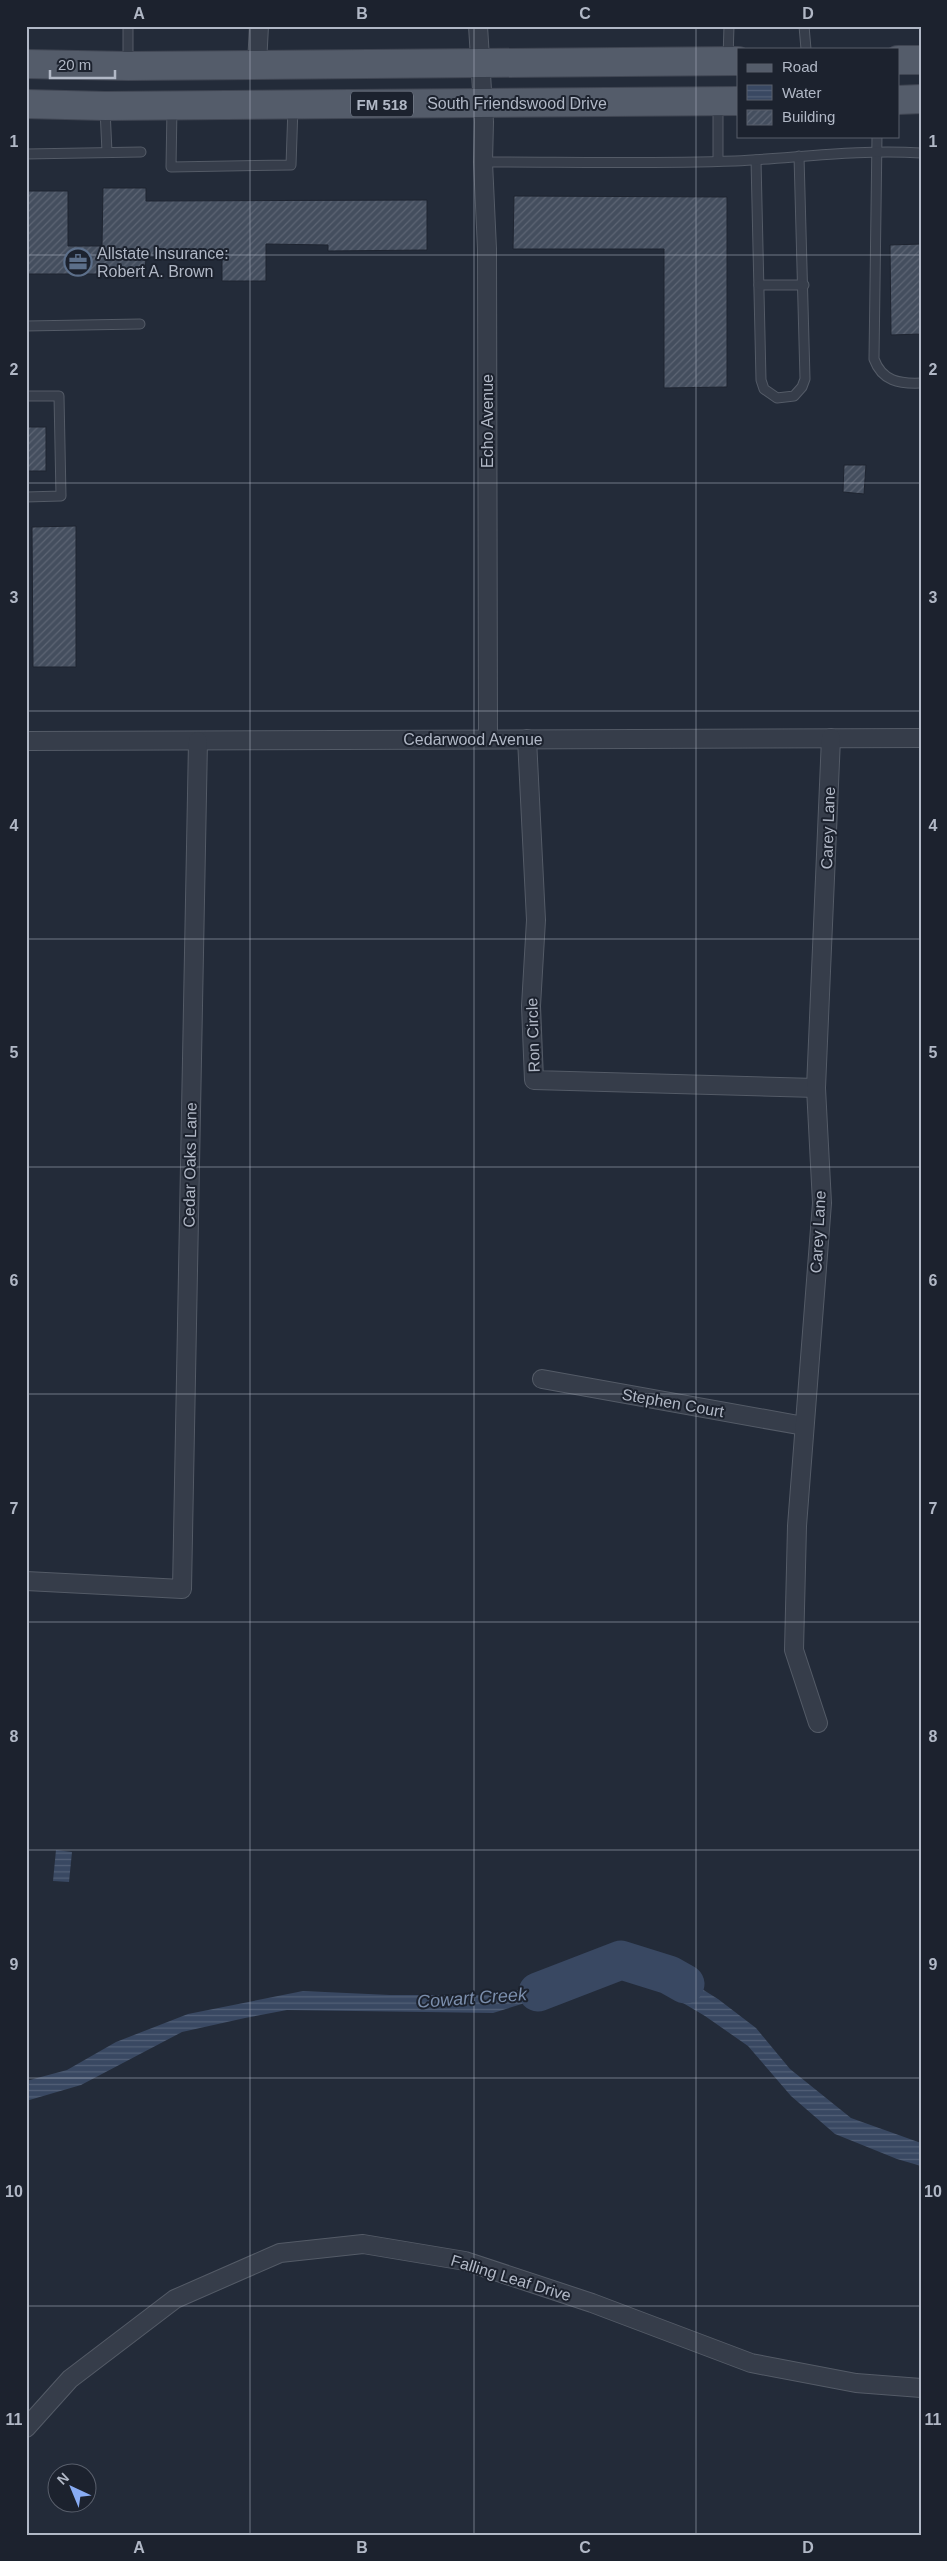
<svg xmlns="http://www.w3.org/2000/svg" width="947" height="2561" font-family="Arial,sans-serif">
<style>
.water{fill:url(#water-rules)}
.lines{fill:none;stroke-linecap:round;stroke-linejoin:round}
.river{stroke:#394862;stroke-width:39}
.building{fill:url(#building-hatch);stroke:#1e2430}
.lane-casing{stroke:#545b67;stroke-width:11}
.street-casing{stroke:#545b67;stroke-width:20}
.primary-casing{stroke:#404653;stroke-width:30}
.lane{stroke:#363d4a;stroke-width:9}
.street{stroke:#363d4a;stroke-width:18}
.primary{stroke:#545c6a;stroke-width:28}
.grid{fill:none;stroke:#b1b8c6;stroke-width:1;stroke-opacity:0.55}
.labels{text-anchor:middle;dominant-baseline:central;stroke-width:4;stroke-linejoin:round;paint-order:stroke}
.shield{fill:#1c222e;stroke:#848b98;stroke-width:1}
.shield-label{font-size:15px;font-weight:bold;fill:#b1b8c6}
.street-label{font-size:16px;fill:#b1b8c6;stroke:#1c222e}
.poi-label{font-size:16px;fill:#b1b8c6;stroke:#1c222e;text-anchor:start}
.water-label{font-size:18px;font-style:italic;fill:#7b8eac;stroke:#1c222e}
.neatline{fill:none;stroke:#b1b8c6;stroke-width:2}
.grid-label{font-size:16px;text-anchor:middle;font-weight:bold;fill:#b1b8c6}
</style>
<defs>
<pattern id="water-rules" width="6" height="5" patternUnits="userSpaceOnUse" patternTransform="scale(1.25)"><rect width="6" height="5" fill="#394862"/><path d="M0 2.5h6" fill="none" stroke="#536077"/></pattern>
<pattern id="building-hatch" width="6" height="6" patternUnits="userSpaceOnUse" patternTransform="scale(1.25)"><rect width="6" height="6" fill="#444e5e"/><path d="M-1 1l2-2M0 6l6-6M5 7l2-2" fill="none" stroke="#5d6574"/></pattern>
</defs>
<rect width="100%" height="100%" fill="#232b39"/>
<g class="water">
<polygon points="56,1850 72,1852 69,1882 53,1881"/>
<polygon points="657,1961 718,1999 756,2028 790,2069 851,2118 921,2143 921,2166 897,2159 835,2134 791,2096 748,2046 705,2016 639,1977 576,1987 493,2013 287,2010 245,2018 182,2032 81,2085 26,2101 26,2081 67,2070 116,2042 188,2014 303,1991 390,1995 502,1995 573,1974"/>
</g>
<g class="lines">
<polyline class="river" points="538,1992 621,1960 669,1975 685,1984"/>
</g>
<g class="building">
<polygon points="103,188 146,188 146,201 427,200 427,250 328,251 328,245 266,244 266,281 222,281 222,257 146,257 145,274 26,274 26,191 68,191 68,246 102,246"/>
<polygon points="514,196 727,197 727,387 664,388 664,249 513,249"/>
<polygon points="921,244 921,334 891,335 890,245"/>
<rect x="26" y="427" width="20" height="44"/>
<polygon points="844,465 866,465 864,494 843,492"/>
<polygon points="76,526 76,667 33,667 32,527"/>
</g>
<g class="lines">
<g class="lane-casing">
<g id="lane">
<polyline points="128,26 128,63"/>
<polyline points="804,26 806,49"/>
<polyline points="728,58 729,26"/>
<polyline points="172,108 171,167 291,165 293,107"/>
<polyline points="105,109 107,152"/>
<path d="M877 136 874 359C882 381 899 384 921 383"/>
<polyline points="26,154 141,152"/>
<polyline points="756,160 761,380 764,389 777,398 794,396 802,387 805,379 799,156"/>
<polyline points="718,161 718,104"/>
<path d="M483 162C567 162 651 164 735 161 797 158 858 149 921 153"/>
<polyline points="759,285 804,285"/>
<polyline points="26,326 140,324"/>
<polyline points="26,396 59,396 61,496 26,497"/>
</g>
</g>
<g class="street-casing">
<g id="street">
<polyline points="478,26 484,122 483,162 487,249 488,739"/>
<polyline points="257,64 259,26"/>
<polyline points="527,739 536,920 531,1006 534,1080 816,1088"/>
<polyline points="26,741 921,738"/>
<polyline points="542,1379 804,1426"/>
<polyline points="26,1581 182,1589 198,741"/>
<polyline points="818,1723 794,1650 797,1526 822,1203 816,1088 831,738"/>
<polyline points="26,2428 70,2379 175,2299 280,2253 363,2244 465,2261 592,2303 751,2363 856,2383 921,2388"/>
</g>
</g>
<g class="primary-casing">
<g id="primary">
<polyline points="898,60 921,60"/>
<polyline points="26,64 128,66 738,61"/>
<polyline points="898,100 921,99"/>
<polyline points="26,104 105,106 738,101"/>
</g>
</g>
<use href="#lane" class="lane"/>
<use href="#street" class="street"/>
<use href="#primary" class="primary"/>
</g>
<path class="grid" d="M250 26V2535M474 26V2535M696 26V2535M26 255H921M26 483H921M26 711H921M26 939H921M26 1167H921M26 1394H921M26 1622H921M26 1850H921M26 2078H921M26 2306H921"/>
<defs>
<g id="office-ring" transform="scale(1.4375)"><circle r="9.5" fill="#1c222e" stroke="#5c6f8a" stroke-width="1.5"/><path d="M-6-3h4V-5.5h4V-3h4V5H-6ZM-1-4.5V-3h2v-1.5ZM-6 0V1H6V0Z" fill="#5c6f8a"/></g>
</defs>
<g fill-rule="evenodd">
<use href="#office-ring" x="78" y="262"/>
</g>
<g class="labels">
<rect class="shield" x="351" y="91.5" width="62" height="25" rx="4"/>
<g class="shield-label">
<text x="382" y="104">FM 518</text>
</g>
<g class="street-label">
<text x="517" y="103">South Friendswood Drive</text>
<text transform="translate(487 421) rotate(-90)">Echo Avenue</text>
<text x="473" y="739">Cedarwood Avenue</text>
<text transform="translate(828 828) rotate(-88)">Carey Lane</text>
<text transform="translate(533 1035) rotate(-92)">Ron Circle</text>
<text transform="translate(190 1165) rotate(-89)">Cedar Oaks Lane</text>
<text transform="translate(818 1232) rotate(-87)">Carey Lane</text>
<text transform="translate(673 1403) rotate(10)">Stephen Court</text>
<text transform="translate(511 2278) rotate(17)">Falling Leaf Drive</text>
</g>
<g class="poi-label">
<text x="97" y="253">Allstate Insurance:<tspan x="97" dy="18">Robert A. Brown</tspan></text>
</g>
<g class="water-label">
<text transform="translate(472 1998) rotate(-4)">Cowart Creek</text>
</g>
</g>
<rect width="947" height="2561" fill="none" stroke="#1c222e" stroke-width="55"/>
<rect x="737" y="48" width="162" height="90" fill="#1c222e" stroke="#585e6b"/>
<rect x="747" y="64" width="25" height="8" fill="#545c6a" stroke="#585e6b"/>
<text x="782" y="72" font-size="15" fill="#b1b8c6">Road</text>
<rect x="747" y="85" width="25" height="15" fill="url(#water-rules)" stroke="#585e6b"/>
<text x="782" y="98" font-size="15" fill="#b1b8c6">Water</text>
<rect x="747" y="110" width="25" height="15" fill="url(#building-hatch)" stroke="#585e6b"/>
<text x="782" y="122" font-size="15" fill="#b1b8c6">Building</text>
<g transform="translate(72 2488) rotate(316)"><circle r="24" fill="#1c222e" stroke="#585e6b"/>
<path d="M0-4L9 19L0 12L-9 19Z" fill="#89acf3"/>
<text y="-8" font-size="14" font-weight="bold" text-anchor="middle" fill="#b1b8c6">N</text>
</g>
<path d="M50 70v8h65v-8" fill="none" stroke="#b1b8c6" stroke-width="2.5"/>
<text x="58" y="70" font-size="15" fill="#b1b8c6" stroke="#1c222e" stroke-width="4" paint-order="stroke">20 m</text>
<rect x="28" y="28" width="892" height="2506" class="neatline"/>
<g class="grid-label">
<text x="139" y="19">A</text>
<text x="362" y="19">B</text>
<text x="585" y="19">C</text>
<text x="808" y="19">D</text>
<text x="14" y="147">1</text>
<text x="933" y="147">1</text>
<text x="14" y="375">2</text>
<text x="933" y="375">2</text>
<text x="14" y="603">3</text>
<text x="933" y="603">3</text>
<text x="14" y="831">4</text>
<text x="933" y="831">4</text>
<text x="14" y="1058">5</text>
<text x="933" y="1058">5</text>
<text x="14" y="1286">6</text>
<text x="933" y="1286">6</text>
<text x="14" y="1514">7</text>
<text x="933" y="1514">7</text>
<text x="14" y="1742">8</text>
<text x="933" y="1742">8</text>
<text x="14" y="1970">9</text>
<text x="933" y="1970">9</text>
<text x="14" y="2197">10</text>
<text x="933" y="2197">10</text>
<text x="14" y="2425">11</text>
<text x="933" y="2425">11</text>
<text x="139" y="2553">A</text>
<text x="362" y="2553">B</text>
<text x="585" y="2553">C</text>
<text x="808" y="2553">D</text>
</g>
</svg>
